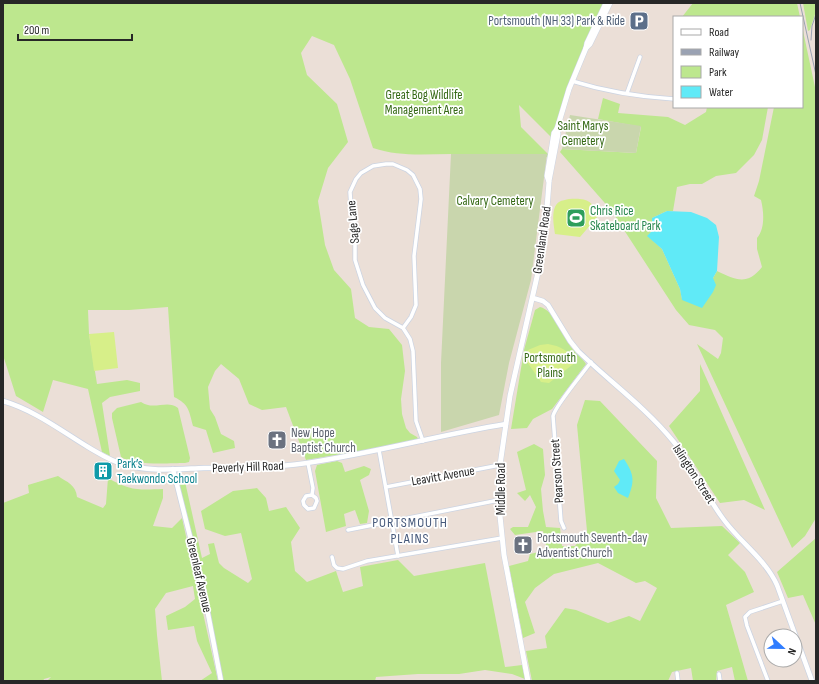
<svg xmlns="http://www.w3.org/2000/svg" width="819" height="684" font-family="'Sofia Sans Condensed',sans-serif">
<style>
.green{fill:#bde78e}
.cemetery{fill:#c9d6ad}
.pitch{fill:#d7ef89}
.water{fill:#60eaf7}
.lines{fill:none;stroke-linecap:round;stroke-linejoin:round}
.minor-casing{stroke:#ccd4e2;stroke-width:5}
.tertiary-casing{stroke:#ccd4e2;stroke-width:6}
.secondary-casing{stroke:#ccd4e2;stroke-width:6}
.minor{stroke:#fff;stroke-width:3.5}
.tertiary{stroke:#fff;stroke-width:4.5}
.secondary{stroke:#fff;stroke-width:5}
.rail{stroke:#9aa2b3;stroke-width:1}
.labels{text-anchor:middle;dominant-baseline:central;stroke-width:3.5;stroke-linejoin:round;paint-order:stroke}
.service-label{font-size:13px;fill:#4e5e75;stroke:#fff;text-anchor:end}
.park-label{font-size:13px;fill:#346814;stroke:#fff}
.leisure-label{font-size:13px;fill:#27864d;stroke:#fff;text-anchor:start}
.street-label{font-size:13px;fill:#272727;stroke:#fff}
.worship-label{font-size:13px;fill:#5b616d;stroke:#fff;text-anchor:start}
.culture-label{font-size:13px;fill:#0d838f;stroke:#fff;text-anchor:start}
.neighbourhood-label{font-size:14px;letter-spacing:1px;fill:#45587a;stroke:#fff}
</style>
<rect width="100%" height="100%" fill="#ebdfd7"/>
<g class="green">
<path d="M3 3H607L565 103 554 140 519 105 521 127 548 154V157C516 156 484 154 452 154 425 154 400 157 373 148L350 79 334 45 312 36 301 53 307 75 337 104 348 142 328 168 318 201 325 245 334 270 351 289 355 318 369 327 389 329 402 345 405 371 401 399 402 414 406 428 410 433 417 437 418 439 395 445 306 460 286 407 262 410 249 404 239 379 221 364 215 371 208 387 210 409 215 417 221 434 234 441 235 448 213 453 206 430 193 426C189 411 189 404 174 397L168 307 129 310H88L89 334 97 384 127 380 140 383V391L110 397 102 403 110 456 102 452 88 389 53 380 43 412 16 396 3 355Z"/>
<polygon points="693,3 797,3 800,17 682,17"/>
<polygon points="803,3 816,3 816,11 810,30 808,31"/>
<path d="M802 26 816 92V518L805 536 792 548 697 344 718 359 721 353 723 338 715 330 689 325 676 310 611 210 560 152 562 149 636 153 641 127 598 119 603 98 620 104 618 113 668 117 685 125 706 112 707 107H768L762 140 754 155 736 173 716 176 702 184H690L677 187 673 211H667L652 218V231L648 236 662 249 680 289 682 299 713 278 717 271C736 280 747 286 762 267L757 249V238C765 229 764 212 761 200L754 196 759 181 774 107H802Z"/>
<path d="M540 307C554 310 563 336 571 347 575 353 582 357 586 364L552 409 533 419 527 428 511 429 524 350 535 310Z"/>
<polygon points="700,364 765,510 744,500 720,503 669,426 700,391"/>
<polygon points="585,400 600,401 657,461 656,498 671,528 722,526 740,543 728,555 745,572 754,592 726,605 748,681 735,681 732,667 717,671 716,681 693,681 691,668 672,672 668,681 532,681 526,651 547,648 545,636 565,608 576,610 608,623 629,616 640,621 657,588 645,581 636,583 598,563 554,574 535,588 525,602 535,633 523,638 509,566 528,561 530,554 547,550 543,531 515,535 510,529 513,527 528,527 536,507 530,495 525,501 517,493 526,490 517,452 534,444 543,449 545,475 541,489 543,511 546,527 560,528 562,546 575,546 587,531 577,425"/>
<path d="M141 402C154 411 167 399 178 408L190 458 189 462 185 463C170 463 133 466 121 457L112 418V413L117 408Z"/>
<polygon points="337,461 342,463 345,472 364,466 371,469 369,475 360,480 369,511 367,523 360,524 355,510 344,514 346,526 326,532 315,471 317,465"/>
<path d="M58 476C67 482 76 485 77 497L103 508 106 504 108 478C130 491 139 490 163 489V498L153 526 172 528 182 518 218 681H200L212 673 197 641 194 626 168 630 166 616 185 607 195 599 193 586 166 593 155 609 157 635 162 681H47L51 677 44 679 43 681H3V503L29 493 28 485Z"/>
<polygon points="179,476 184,477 202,558 210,554 208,544 214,543 219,563 224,568 248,583 252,579 241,533 225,536 205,529 201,511 233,491 257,488 266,498 269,511 286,507 300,528 291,542 295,571 307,582 336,571 343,592 363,586 360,567 398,560 414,576 485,563 505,667 522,665 525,679 512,674 485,670 459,674 418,674 376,677 375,681 223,681 201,570 177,479"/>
<polygon points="816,538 816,625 803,595 788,598 777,572"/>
</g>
<g class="cemetery">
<polygon points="570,115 641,126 636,153 562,149"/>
<polygon points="451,154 547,154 531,280 509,363 499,415 441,432 441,363"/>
</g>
<g class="pitch">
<path d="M569 199C587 198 591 200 599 215L580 237 555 234C554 226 550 208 559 202 562 200 566 200 569 199Z"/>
<polygon points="114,332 118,368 94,371 89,334"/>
<path d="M548 344C560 346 570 351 576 362L549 383 541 382 525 359 528 350 540 345Z"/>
</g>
<g class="water">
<polygon points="667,211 691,212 707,218 716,225 719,237 717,271 713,278 716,285 713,292 702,308 682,300 680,289 662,249 647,236 652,231 652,218"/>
<path d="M624 459C634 474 635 481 628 498L618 493 614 487 618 484 620 480 614 471 619 461Z"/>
</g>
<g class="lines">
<g class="minor-casing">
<g id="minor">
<path d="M572 81C604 91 641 97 674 99"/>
<polyline points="627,93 640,57"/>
<polyline points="403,328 411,317 416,305 414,256 421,199 420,189 413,175 407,170 393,164 386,164 373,166 361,173 356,179 350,192 351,208 355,223 355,260 363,285 375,308 385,318 403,328 410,339 413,351 416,421 423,441"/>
<polyline points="379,450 398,556"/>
<polyline points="308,463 313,488 312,495 316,498 317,501 314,508 308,509 304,505 303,501 306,496 312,495"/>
<polyline points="386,487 500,465"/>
<path d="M564 528 561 521 553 416C555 406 583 373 591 362"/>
<polyline points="348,530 499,500"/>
<polyline points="332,557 334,565 337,568 343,569 367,561 502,538"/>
<polyline points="677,673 678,681"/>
<polyline points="719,674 720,681"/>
<polyline points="768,681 747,626 745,617 750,612 783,601"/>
</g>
</g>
<g class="tertiary-casing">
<g id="tertiary">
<path d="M533 298 543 301 548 305 570 341 578 351C609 381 645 407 673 441 693 465 705 495 724 520 741 543 765 559 777 585L812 681"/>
<path d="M3 401C34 410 60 430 88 447 100 454 112 462 126 465 151 472 178 469 204 468 238 468 273 468 307 463 374 453 439 435 506 424"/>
<polyline points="173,469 203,588 221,681"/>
</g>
</g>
<g class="secondary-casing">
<g id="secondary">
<polyline points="586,48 590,44 610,3"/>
<polyline points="549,181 558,134 557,129"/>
<polyline points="528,681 504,555 500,516 499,483 500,465 510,396 541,259 547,208 549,182 547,176 554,133 557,129 569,89 586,48 587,43 606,3"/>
</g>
</g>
<use href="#minor" class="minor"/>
<use href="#tertiary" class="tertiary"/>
<use href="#secondary" class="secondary"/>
<g class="rail">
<polyline points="800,3 816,75"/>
<polyline points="811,40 812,26 816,14"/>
</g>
</g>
<defs>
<g id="parking-square" transform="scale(1)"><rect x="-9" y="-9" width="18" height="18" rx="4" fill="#5c6f8a" stroke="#fff"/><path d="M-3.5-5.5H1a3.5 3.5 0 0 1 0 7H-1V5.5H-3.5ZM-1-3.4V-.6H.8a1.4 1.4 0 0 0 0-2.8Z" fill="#fff"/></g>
<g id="stadium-square" transform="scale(1)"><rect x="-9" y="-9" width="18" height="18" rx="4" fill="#2e9e5b" stroke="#fff"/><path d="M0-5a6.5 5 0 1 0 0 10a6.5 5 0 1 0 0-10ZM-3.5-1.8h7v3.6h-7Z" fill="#fff"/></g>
<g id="church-square" transform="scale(1)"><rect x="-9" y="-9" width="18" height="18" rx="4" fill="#6b7280" stroke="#fff"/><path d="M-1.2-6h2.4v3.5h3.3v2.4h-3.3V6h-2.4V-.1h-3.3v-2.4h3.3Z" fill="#fff"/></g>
<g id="building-square" transform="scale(1)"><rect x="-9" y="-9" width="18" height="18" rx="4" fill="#0f9aa8" stroke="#fff"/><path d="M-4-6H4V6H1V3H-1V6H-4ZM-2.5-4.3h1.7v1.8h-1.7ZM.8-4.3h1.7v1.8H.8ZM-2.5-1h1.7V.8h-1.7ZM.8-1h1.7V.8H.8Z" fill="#fff"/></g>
</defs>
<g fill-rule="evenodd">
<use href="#parking-square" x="639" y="21"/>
<use href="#stadium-square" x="576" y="218"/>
<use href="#church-square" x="277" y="440"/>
<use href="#building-square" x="103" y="471"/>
<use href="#church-square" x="523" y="545"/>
</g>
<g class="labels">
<g class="service-label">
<text x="625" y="21">Portsmouth (NH 33) Park &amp; Ride</text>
</g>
<g class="park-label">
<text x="424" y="95">Great Bog Wildlife<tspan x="424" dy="15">Management Area</tspan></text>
<text x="583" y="126">Saint Marys<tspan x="583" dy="15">Cemetery</tspan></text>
<text x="495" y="201">Calvary Cemetery</text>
<text x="550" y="358">Portsmouth<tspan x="550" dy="15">Plains</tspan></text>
</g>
<g class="leisure-label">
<text x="590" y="211">Chris Rice<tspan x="590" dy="15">Skateboard Park</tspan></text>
</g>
<g class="street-label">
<text transform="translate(353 222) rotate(-95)">Sage Lane</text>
<text transform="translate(542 240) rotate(-82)">Greenland Road</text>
<text transform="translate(248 467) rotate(-2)">Peverly Hill Road</text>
<text transform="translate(557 471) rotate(-94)">Pearson Street</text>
<text transform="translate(694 474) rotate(57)">Islington Street</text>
<text transform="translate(443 476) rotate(-10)">Leavitt Avenue</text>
<text transform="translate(501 489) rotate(-90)">Middle Road</text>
<text transform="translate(199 575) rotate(77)">Greenleaf Avenue</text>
</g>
<g class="worship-label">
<text x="291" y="433">New Hope<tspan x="291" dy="15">Baptist Church</tspan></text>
<text x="537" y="538">Portsmouth Seventh-day<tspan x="537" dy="15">Adventist Church</tspan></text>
</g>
<g class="culture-label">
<text x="117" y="464">Park’s<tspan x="117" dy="15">Taekwondo School</tspan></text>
</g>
<g class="neighbourhood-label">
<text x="410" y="522">PORTSMOUTH<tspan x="410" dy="16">PLAINS</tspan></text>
</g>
</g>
<rect width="819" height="684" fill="none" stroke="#272727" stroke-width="8"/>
<rect x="673" y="16" width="130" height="92" fill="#ffffff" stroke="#a9a9a9"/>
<rect x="681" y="29" width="20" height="6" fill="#ffffff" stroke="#a9a9a9"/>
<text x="709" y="36" font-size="12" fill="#272727">Road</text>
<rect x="681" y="49" width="20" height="6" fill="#9aa2b3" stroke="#a9a9a9"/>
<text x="709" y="56" font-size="12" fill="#272727">Railway</text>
<rect x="681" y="66" width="20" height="12" fill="#bde78e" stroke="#a9a9a9"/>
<text x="709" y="76" font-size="12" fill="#272727">Park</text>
<rect x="681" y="86" width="20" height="12" fill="#60eaf7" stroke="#a9a9a9"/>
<text x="709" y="96" font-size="12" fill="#272727">Water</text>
<g transform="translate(783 648) rotate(112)"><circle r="19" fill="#ffffff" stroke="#a9a9a9"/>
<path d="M0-3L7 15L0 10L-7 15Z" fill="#307dff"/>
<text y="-6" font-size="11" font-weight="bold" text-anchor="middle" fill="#272727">N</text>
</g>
<path d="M18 34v6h114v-6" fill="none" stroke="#272727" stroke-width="2"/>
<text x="24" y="34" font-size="12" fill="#272727" stroke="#ffffff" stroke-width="3" paint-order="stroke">200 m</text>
</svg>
